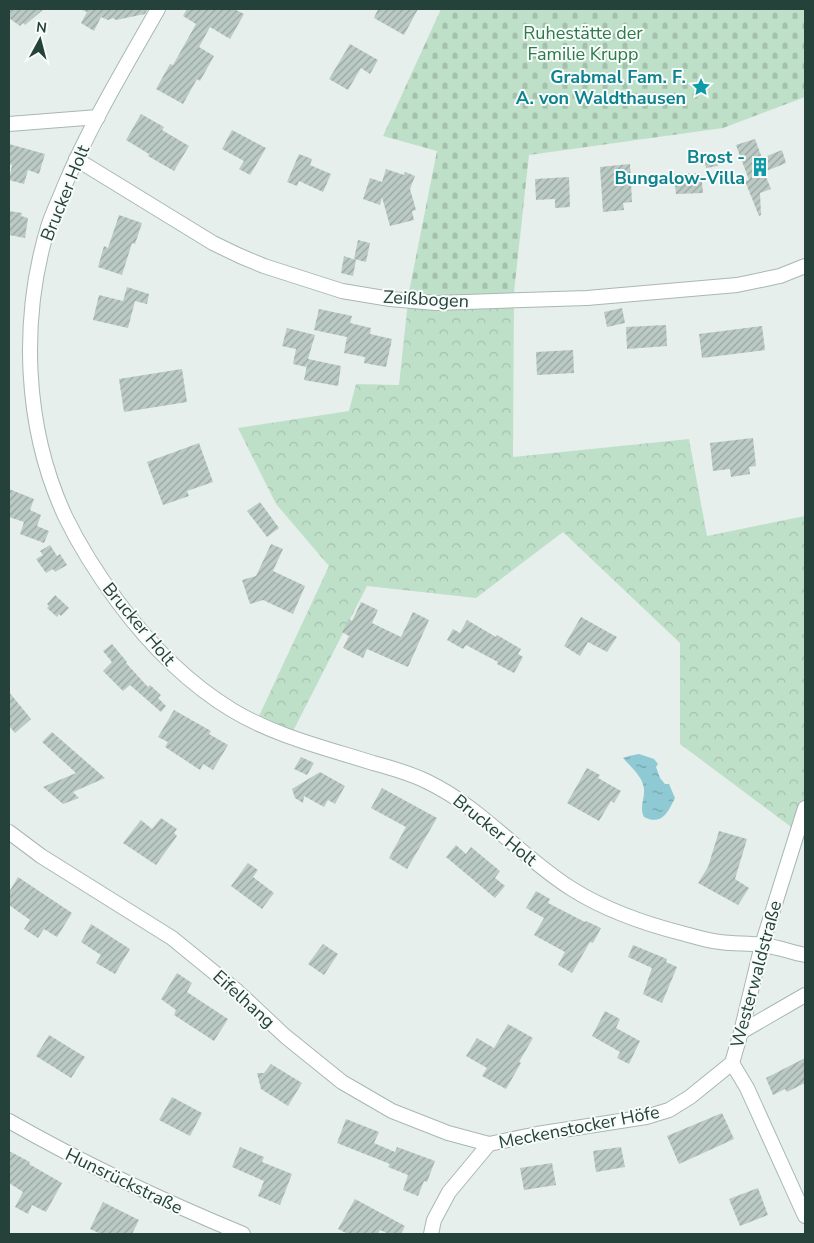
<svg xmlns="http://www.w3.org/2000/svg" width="814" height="1243" font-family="'Nunito Sans',sans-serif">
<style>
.forest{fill:url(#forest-crowns)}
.cemetery{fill:url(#cemetery-stones)}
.water{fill:url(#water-ripples)}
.building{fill:url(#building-hatch)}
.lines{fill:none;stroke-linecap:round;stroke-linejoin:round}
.minor-casing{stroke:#a8b8b2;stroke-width:16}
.minor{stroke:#fff;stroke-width:14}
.labels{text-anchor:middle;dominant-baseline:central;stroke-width:4;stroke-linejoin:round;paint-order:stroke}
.park-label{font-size:18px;fill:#2d7a4b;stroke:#f7fbf9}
.culture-label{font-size:18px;font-weight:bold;fill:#0d838f;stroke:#f7fbf9;text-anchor:end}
.street-label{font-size:18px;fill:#24423a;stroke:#f7fbf9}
</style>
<defs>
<pattern id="forest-crowns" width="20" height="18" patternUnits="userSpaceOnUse" patternTransform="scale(1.25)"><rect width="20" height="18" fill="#bfe0c8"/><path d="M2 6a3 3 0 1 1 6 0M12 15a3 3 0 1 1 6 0" fill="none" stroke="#a4c1ad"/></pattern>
<pattern id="cemetery-stones" width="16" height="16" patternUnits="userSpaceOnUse" patternTransform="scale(1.25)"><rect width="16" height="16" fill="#bfe0c8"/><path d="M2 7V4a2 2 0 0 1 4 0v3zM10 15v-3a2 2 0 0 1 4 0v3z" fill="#a4c1ad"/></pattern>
<pattern id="water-ripples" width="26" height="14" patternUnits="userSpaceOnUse" patternTransform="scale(1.25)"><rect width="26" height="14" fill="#8ec9d4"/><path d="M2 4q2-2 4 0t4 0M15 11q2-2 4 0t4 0" fill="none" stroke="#74a5ad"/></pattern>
<pattern id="building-hatch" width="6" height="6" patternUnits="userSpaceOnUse" patternTransform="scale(1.25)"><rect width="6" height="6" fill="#bbcac4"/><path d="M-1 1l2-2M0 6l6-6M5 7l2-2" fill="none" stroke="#98a6a0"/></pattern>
</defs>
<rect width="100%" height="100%" fill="#e6efeb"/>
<polygon class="forest" points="409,292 514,292 513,457 689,439 707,536 805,516 805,826 802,835 680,744 680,643 563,532 476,598 367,586 289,739 272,730 259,716 329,566 276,504 238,428 349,411 356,384 399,385"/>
<polygon class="cemetery" points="441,9 805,9 805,97 723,128 529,155 514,292 409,292 437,151 383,136"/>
<path class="water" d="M639 754 654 759 658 764 656 767 660 778 665 784H669L675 798C668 812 662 826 644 817 639 807 645 799 644 789 643 777 631 767 623 758L629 756Z"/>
<g class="building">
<polygon points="9,9 44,9 25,25 23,23 20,26 9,18"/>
<polygon points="82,9 147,9 147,10 145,14 116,20 113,18 108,20 101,17 94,31 81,23 87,12 82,10"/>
<polygon points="187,9 234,9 244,14 230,39 210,27 199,47 214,56 200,81 197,79 183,104 156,89 170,64 173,65 196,24 183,16"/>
<polygon points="378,9 418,9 404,35 374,18"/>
<polygon points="350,44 378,60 370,74 361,68 348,90 329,79"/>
<polygon points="141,114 164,127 162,130 189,146 174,171 148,156 149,154 126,140"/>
<polygon points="232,130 266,148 250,175 239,169 244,161 222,149"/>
<polygon points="755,139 762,158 782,150 786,163 764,172 771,189 760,193 761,215 759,216 745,181 749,180 736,145"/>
<polygon points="9,144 45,154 39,174 28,170 24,184 9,180 12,165 9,164"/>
<polygon points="299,154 312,159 310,165 331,174 323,192 299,181 297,186 287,182"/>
<polygon points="716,154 718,166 706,168 704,156"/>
<polygon points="630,164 632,202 623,203 624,210 603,212 600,167"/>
<polygon points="386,169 404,175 405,172 415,176 410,189 416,210 412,211 414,220 390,226 382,197 380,205 363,199 370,178 382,182"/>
<polygon points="701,173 703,193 676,194 674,174"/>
<polygon points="569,177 570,207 555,208 555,199 536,200 535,179"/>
<polygon points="9,211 22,213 21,216 28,218 25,238 9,235"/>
<polygon points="119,215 142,223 135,244 132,243 122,275 98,267 104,246 108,248"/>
<polygon points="358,240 370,243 366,262 354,259"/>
<polygon points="344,256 356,260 353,276 341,273"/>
<polygon points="127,287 149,294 147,304 135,301 128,328 93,320 99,295 123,301"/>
<polygon points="622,308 625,323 607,327 604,312"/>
<polygon points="319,309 352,316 350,323 371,328 370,334 392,339 386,367 364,363 365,357 344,353 347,337 314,330"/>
<polygon points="666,325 667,346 627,349 626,327"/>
<polygon points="762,326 765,350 702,358 699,334"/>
<polygon points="287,328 315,335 308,359 341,366 338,386 304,380 308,360 306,367 293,364 296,349 282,346"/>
<polygon points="573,350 574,373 537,375 536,352"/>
<polygon points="182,369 187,402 124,412 119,379"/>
<polygon points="753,438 756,466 749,467 750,474 731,477 730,469 713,471 710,443"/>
<polygon points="199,443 213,482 187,491 189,496 163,505 147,462"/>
<polygon points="9,489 34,499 30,510 41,515 37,526 49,531 44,543 20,534 24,522 9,517"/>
<polygon points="260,502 279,528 267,537 247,511"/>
<polygon points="271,544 283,549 273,571 305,586 293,614 263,600 250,604 242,580 256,576"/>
<polygon points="50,545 57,556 60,554 67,565 55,572 53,569 46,573 36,559 43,555 40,551"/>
<polygon points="55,595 69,608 61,616 59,614 57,617 47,608 49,606 47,604"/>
<polygon points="361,602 378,610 372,623 401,637 413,612 429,620 408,667 367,649 363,658 343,648 349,636 342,632 349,619 352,621"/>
<polygon points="581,617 617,637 607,652 588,642 580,656 564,646"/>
<polygon points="467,620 496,637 497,635 521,649 518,654 523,657 514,673 497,664 498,662 466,645 463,649 447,640 453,629 460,633"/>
<polygon points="112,644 127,662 126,663 148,687 150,685 161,695 158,698 166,706 161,712 130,685 123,691 103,671 112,662 103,651"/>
<polygon points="9,692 31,719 15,733 9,726"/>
<polygon points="174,710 211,731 209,734 228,745 213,770 203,764 200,770 165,747 168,742 158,737"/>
<polygon points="52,732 105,778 73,792 79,798 63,804 43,787 76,773 42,742"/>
<polygon points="301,757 314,763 307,775 294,769"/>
<polygon points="587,768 600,775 598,778 621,791 614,803 611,801 599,821 567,803"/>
<polygon points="320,772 345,786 335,804 328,800 324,807 304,796 303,803 295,798 292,789"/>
<polygon points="382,788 437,818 407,869 389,858 406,827 371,808"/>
<polygon points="161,818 177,829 174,833 177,836 156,865 123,843 141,820 152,829"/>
<polygon points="719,831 747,839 735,879 749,888 738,905 698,883 708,867"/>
<polygon points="456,845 466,854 471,847 500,871 495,878 505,886 495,898 446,857"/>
<polygon points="248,863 258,870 253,877 274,893 262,909 231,886"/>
<polygon points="18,877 72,913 57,937 44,929 38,938 24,929 30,920 9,905 9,892"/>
<polygon points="536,891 550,899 548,903 585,922 586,921 601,928 593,943 590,942 572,973 558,965 565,952 534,935 544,918 526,908"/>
<polygon points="91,924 130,949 115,974 96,963 101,955 81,942"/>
<polygon points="323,944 338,954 324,975 308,964"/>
<polygon points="633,945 667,959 666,962 677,967 662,1003 643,994 652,968 628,957"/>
<polygon points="177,973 192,983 187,992 228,1019 214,1041 174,1015 176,1010 161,999"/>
<polygon points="605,1011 620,1019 616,1028 640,1041 629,1064 617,1058 620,1052 592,1036"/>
<polygon points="508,1024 533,1038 519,1062 521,1063 506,1089 482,1076 487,1068 466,1056 477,1038 494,1048"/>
<polygon points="49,1035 85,1057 71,1078 36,1056"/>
<polygon points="805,1058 805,1083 787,1092 785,1089 773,1095 766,1078"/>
<polygon points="271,1064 302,1083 288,1106 261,1089 257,1073 264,1073"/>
<polygon points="172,1097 202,1113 190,1136 159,1120"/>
<polygon points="722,1113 734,1139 679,1164 667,1136"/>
<polygon points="346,1119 379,1132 374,1143 395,1152 397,1147 435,1161 427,1182 424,1181 418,1196 403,1190 408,1175 388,1167 390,1164 337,1143"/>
<polygon points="240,1147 264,1157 262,1162 292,1174 280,1205 258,1196 264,1181 232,1167"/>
<polygon points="621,1147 625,1167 596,1172 593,1151"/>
<polygon points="9,1151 30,1162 29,1164 62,1183 46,1212 32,1205 28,1214 15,1207 23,1192 9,1183"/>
<polygon points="552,1163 556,1185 524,1190 520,1168"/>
<polygon points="758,1188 768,1215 740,1226 729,1199"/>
<polygon points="355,1199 405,1226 401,1234 389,1234 380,1230 378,1234 348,1234 338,1229"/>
<polygon points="103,1202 139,1220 132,1234 101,1234 90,1229"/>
</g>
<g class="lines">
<g class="minor-casing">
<g id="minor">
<path d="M158 9C125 67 90 125 64 187 59 200 52 214 48 227 20 320 24 427 65 516 80 547 98 575 118 602 150 645 186 682 232 710 275 736 326 748 373 763 392 768 410 773 428 782 482 808 521 857 572 889 607 911 645 924 685 934 696 937 708 941 720 942 734 944 749 943 763 945 777 947 791 952 805 955"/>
<polyline points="9,124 98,117"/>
<polyline points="76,159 213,243 240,256 264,266 342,291 390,299 436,303 587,298 737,285 780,276 805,266"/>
<polyline points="805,808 762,945 741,1032 732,1063 747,1088 805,1216"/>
<polyline points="9,832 41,856 172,938 237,991 285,1036 342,1082 392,1111 448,1133 489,1144"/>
<polyline points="741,1032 805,995"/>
<path d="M9 1121C86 1165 161 1200 243 1234"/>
<polyline points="431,1234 434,1220 449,1192 489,1144 537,1134 646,1117 669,1110 690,1097 732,1063"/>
</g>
</g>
<use href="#minor" class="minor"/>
</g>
<defs>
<g id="sight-bare" transform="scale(1.5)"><path d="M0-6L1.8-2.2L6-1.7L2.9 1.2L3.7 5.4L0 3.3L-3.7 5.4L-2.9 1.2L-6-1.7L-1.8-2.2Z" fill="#0f9aa8" stroke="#f7fbf9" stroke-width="2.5" paint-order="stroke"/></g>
<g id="building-bare" transform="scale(1.5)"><path d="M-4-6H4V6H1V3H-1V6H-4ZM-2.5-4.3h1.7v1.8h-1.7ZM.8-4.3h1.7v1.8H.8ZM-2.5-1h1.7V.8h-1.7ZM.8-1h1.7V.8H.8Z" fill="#0f9aa8" stroke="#f7fbf9" stroke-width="2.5" paint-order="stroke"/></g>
</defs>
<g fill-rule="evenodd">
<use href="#sight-bare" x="701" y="87"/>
<use href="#building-bare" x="760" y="167"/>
</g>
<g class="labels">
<g class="park-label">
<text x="583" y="33">Ruhestätte der<tspan x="583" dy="21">Familie Krupp</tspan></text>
</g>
<g class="culture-label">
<text x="686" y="77">Grabmal Fam. F.<tspan x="686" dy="21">A. von Waldthausen</tspan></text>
<text x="745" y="157">Brost -<tspan x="745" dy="21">Bungalow-Villa</tspan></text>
</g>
<g class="street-label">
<text transform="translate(65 193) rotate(-68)">Brucker Holt</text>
<text transform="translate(426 299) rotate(3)">Zeißbogen</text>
<text transform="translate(139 624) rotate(50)">Brucker Holt</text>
<text transform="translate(495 830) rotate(39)">Brucker Holt</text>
<text transform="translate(756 974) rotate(-75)">Westerwaldstraße</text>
<text transform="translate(244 999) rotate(42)">Eifelhang</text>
<text transform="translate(579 1127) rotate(-11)">Meckenstocker Höfe</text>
<text transform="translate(124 1181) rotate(26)">Hunsrückstraße</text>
</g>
</g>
<rect width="814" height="1243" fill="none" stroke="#24423a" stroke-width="20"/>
<g transform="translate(40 40) rotate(7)" stroke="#f7fbf9" stroke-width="4" paint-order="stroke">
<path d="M0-4L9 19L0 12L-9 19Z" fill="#24423a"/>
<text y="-8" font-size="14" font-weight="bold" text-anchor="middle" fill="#24423a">N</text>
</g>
</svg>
